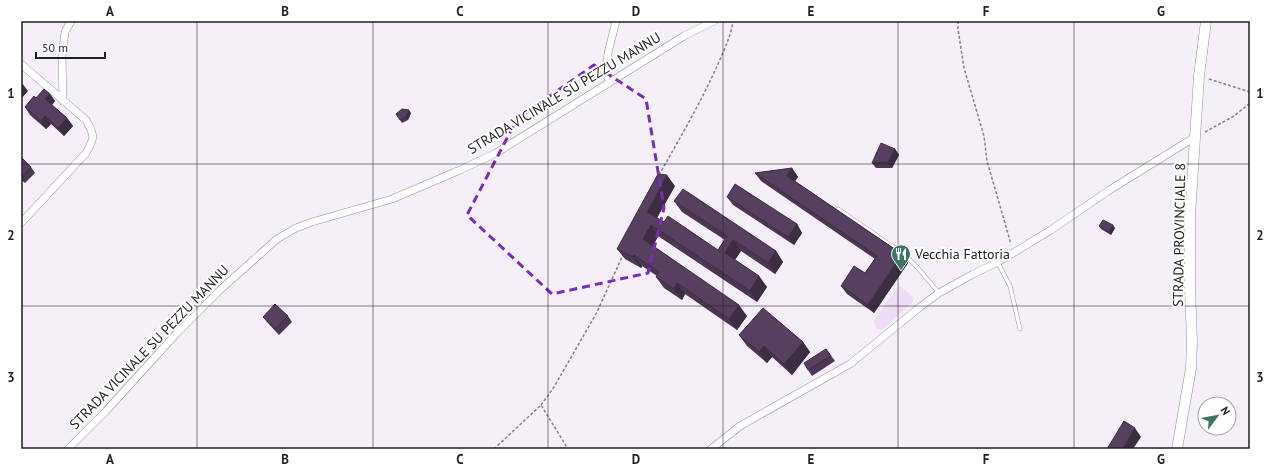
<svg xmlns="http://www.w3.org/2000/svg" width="1271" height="470" font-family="'PT Sans',sans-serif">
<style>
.green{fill:#efdbf6}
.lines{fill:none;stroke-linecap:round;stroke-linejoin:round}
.service-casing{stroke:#949096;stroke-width:4.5}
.minor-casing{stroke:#949096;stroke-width:8}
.secondary-casing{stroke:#949096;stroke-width:11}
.path{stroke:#868287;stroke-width:1.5;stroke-dasharray:3 2;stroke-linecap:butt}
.service{stroke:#fff;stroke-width:3.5}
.minor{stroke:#fff;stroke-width:7}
.secondary{stroke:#fff;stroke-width:10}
.wall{fill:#4b3752}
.shaded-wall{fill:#3d2d42}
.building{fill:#57405f;stroke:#3d2d42}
.marked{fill:none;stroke:#7b2cbf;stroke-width:3;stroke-dasharray:8 5;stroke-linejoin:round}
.grid{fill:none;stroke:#211f21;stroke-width:1;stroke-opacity:0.55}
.labels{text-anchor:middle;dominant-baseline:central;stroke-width:4;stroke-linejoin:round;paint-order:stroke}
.street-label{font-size:14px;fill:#211f21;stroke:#fff}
.poi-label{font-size:14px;fill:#211f21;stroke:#fff;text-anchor:start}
.neatline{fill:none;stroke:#211f21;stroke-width:1.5}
.grid-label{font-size:13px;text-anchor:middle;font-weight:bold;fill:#211f21}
</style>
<rect width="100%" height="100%" fill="#f5f0f7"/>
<polygon class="green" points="899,285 914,298 912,303 883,329 879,330 875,327 874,321"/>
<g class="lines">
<g class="service-casing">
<g id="service">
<polyline points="838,209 905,255 917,267 939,293"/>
<polyline points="998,263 1010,286 1020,329"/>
</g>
</g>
<g class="minor-casing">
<g id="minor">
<path d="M21 64 86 120C95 136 95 137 86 153L21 223"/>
<polyline points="609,83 606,67 608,53 616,21"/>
<polyline points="63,101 62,55 65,32 71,21"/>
<polyline points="68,449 106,411 176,334 220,290 277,239 296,228 312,222 392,199 460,170 496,153 684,36 714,21"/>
<polyline points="711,449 740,426 850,364 920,307 939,293 973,274 998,262 1051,230 1108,191 1195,137"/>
</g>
</g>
<g class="secondary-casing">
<polyline id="secondary" points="1177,449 1191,368 1192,341 1190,289 1190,215 1199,76 1206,21"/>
</g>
<g class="path">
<polyline points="958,21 958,29 964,68 984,136 987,161 1011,244"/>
<polyline points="1209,79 1250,92"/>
<polyline points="1205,132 1234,116 1250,103"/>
<path d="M659 175C680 138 701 102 718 64 724 50 731 36 733 21"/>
<polyline points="541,405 554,387 596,314 623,255"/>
<polyline points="494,449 541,405 568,449"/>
</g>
<use href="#service" class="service"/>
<use href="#minor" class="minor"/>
<use href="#secondary" class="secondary"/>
</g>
<g class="wall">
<polygon points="50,94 55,101 52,105 67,118 73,126 64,136 51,124 46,129 30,115 25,107"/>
<polygon points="411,113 408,120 402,123 396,114"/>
<polygon points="895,149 899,155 892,168 876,168 872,163"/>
<polygon points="21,157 31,167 35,173 25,183 21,180"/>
<polygon points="792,168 798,177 795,181 902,254 908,263 874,313 847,294 841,286 865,273 875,259 761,181 755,173"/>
<polygon points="675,186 657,218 718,250 725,240 682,212 674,201 776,251 783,262 775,274 741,251 735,260 759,276 767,287 757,302 658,236 653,246 747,316 737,330 685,294 682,300 664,288 656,277 657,276 642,266 641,268 625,259 617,249"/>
<polygon points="727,197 797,224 802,233 794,245 733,205"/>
<polygon points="1099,226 1115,228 1111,235 1101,229"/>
<polygon points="288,316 292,322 279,335 267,322 263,317"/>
<polygon points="739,335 803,342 810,352 792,375 772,357 767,363 747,346"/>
<polygon points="826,349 835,361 812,376 808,370"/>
</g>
<g class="shaded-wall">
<polygon points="22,83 28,91 21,99 21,85"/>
<polygon points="50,94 55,101 51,106 45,99"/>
<polygon points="409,110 411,113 408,120 406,117"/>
<polygon points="45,116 51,124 46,129 41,121"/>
<polygon points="67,118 73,126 64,136 58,128"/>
<polygon points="895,149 899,155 892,168 888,162"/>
<polygon points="792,168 798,177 793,184 787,176"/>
<polygon points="667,175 675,186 654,223 647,212"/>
<polygon points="797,224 802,233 794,245 788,237"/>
<polygon points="651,225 658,236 651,250 643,239"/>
<polygon points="1113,225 1115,228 1111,235 1109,232"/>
<polygon points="733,240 741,251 732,264 725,253"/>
<polygon points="776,251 783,262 775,274 768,263"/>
<polygon points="902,254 908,263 874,313 868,305"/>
<polygon points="634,255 642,266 641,268 633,257"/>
<polygon points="759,276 767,287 757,302 750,291"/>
<polygon points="677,283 685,294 682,300 674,289"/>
<polygon points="739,305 747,316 737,330 729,319"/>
<polygon points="803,342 810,352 792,375 784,364"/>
<polygon points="764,346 772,357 767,363 759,352"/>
<polygon points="1135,428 1141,437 1133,449 1122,449"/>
</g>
<g class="building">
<polygon points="44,89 50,94 45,99 67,118 58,128 45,116 41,121 25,107 34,96 36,98"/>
<polygon points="402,109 409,110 406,117 400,120 396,114"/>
<polygon points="881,143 895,149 888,162 872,163"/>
<polygon points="21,157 31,167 21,178"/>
<polygon points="792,168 787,176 902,254 868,305 841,286 854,266 865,273 877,256 755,173"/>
<polygon points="658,174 667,175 647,212 664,222 668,216 718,250 727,236 674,201 683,189 776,251 768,263 733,240 725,253 759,276 750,291 651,225 643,239 739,305 729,319 677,283 674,289 656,277 659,272 634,255 633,257 617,249"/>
<polygon points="735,184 797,224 788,237 727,197"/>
<polygon points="1103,220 1113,225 1109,232 1099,226"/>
<polygon points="275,304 288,316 275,329 263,317"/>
<polygon points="763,308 803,342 784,364 764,346 759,352 739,335"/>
<polygon points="826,349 831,356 808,370 804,363"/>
<polygon points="1124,421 1135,428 1122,449 1107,449"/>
</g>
<path class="marked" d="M594 65 646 99 664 208 648 273 552 294 467 215 517 119Z"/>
<path class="grid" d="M197 21V449M373 21V449M548 21V449M723 21V449M898 21V449M1074 21V449M21 164H1250M21 306H1250"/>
<defs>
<g id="restaurant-pin" transform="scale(1)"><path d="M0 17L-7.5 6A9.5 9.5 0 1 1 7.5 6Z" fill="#3a7660" stroke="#fff"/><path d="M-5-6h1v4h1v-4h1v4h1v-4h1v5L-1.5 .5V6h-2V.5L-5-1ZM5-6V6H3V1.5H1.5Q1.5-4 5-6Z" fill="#fff"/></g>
</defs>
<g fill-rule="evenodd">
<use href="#restaurant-pin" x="901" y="254"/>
</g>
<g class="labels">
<g class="street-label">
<text transform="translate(564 93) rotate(-31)">STRADA VICINALE SU PEZZU MANNU</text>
<text transform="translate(1179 235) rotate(-89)">STRADA PROVINCIALE 8</text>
<text transform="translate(149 347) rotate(-46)">STRADA VICINALE SU PEZZU MANNU</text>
</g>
<g class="poi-label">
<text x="915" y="254">Vecchia Fattoria</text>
</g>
</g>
<rect width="1271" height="470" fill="none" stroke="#ffffff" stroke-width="44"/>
<g transform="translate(1217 416) rotate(58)"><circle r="19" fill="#ffffff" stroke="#a6a5a6"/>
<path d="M0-3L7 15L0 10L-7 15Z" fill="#3a7660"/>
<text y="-6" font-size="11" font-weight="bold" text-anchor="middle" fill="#211f21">N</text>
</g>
<path d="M36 52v6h69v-6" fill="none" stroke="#211f21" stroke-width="2"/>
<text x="42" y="52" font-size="12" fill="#211f21" stroke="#ffffff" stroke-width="3" paint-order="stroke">50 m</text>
<rect x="22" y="22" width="1227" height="426" class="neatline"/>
<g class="grid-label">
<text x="110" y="16">A</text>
<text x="285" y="16">B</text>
<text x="460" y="16">C</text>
<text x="636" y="16">D</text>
<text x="811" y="16">E</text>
<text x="986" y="16">F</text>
<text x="1161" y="16">G</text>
<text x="11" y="98">1</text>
<text x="1260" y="98">1</text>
<text x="11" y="240">2</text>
<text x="1260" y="240">2</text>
<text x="11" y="382">3</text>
<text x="1260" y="382">3</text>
<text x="110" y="464">A</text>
<text x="285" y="464">B</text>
<text x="460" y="464">C</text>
<text x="636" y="464">D</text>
<text x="811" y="464">E</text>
<text x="986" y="464">F</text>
<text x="1161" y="464">G</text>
</g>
</svg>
